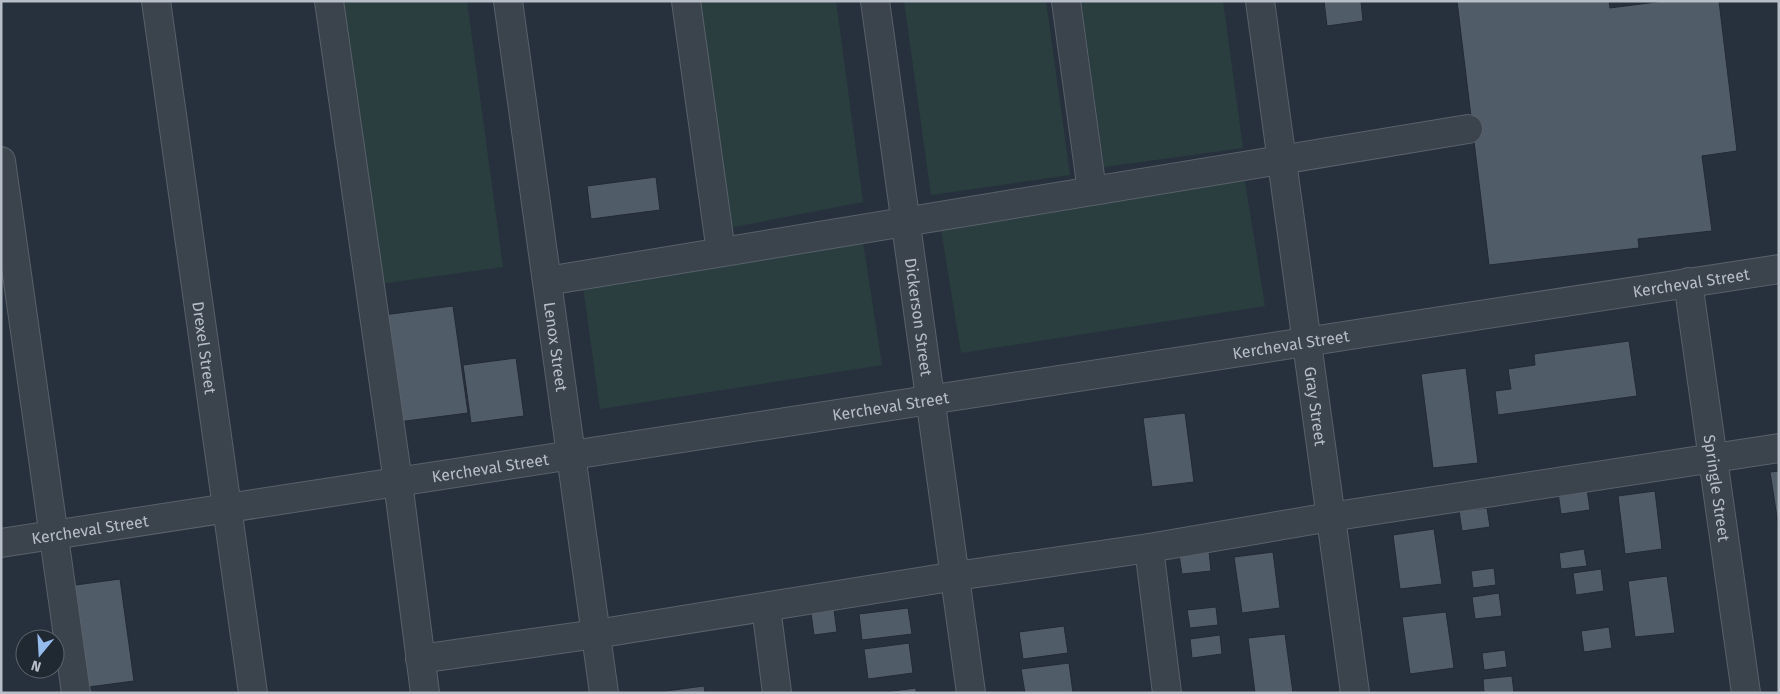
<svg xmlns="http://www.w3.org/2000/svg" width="1780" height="694" font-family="'Fira Sans',sans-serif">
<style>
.green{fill:#2a3e3f}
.building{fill:#505c67;stroke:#222a34}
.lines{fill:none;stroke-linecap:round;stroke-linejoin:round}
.minor-casing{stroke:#59616b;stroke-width:30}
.minor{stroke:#3b434d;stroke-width:28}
.labels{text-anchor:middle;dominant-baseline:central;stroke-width:5;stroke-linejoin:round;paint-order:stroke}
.street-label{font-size:16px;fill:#b7bec8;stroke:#202832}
</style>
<rect width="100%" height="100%" fill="#27313d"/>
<g class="green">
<polygon points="334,1 467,1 503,267 372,285"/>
<polygon points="696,1 836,1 863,202 729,228"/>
<polygon points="904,1 1046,1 1070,175 931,195"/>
<polygon points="1081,1 1223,1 1243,148 1104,167"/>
<polygon points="1244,176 1265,306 961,353 940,223"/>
<polygon points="863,242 882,365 600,409 583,287"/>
</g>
<g class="building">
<polygon points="1324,1 1361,1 1363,21 1327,26"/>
<polygon points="1457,1 1609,1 1610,8 1664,1 1719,1 1737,151 1702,156 1712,231 1638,239 1639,248 1489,265"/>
<polygon points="656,177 660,210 591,219 587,186"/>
<polygon points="453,306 468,413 398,422 383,315"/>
<polygon points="1629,341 1637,396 1498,415 1495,391 1511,389 1508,369 1535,365 1534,354"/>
<polygon points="516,358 524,416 471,423 463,365"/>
<polygon points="1466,368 1478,463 1433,468 1421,374"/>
<polygon points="1185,413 1194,482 1152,487 1143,418"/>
<polygon points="1779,471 1779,530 1770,472"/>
<polygon points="1587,489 1590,510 1561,514 1558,493"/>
<polygon points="1655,491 1662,549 1625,554 1618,496"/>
<polygon points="1487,508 1490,527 1462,531 1459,511"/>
<polygon points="1434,529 1442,584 1400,589 1393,535"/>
<polygon points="1584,549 1587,566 1561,569 1559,553"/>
<polygon points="1209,551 1211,571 1182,574 1179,555"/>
<polygon points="1273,552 1280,608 1242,613 1234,557"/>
<polygon points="1494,568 1496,585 1473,588 1471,571"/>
<polygon points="1601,569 1604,591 1576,595 1573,573"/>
<polygon points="1667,576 1675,633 1635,637 1628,581"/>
<polygon points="120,579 134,681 81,688 68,586"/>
<polygon points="1499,593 1502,616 1475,619 1472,597"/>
<polygon points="1216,607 1218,625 1190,628 1187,610"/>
<polygon points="908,608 912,634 862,640 859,614"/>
<polygon points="834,610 837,632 814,635 811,613"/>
<polygon points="1446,612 1454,668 1410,674 1402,617"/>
<polygon points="1064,626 1068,653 1023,659 1019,632"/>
<polygon points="1609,627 1612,648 1584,652 1581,631"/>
<polygon points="1285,634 1293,693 1255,693 1248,638"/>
<polygon points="1220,635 1222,654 1192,658 1190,639"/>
<polygon points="909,643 913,673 868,679 864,649"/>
<polygon points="1505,650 1507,667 1484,670 1482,653"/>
<polygon points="1069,663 1073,693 1025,693 1021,669"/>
<polygon points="1512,676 1514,693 1484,693 1483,679"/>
<polygon points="704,686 705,693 658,692"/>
<polygon points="916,688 916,693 878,693"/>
</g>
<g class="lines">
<g class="minor-casing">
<g id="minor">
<path id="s1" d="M156 1 253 693"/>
<polyline points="329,1 398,482 425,693"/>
<path id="s2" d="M508 1 604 693"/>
<polyline points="686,1 721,252"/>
<path id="s3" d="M875 1 971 693"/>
<polyline points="1066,1 1092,191"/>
<path id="s4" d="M1260 1 1355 693"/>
<polyline points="1,161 76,693"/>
<polyline points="547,281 1468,129"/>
<path id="s5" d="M1688 282 1746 693"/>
<path id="s6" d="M1 543 1779 269"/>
<polyline points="1149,548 1167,693"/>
<polyline points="766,607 777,693"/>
<polyline points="420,659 596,634 956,576 1149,548 1330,517 1779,448"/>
</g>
</g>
<use href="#minor" class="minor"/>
</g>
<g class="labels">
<g class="street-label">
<text stroke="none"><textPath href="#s6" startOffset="1710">Kercheval Street</textPath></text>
<text stroke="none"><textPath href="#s3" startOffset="319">Dickerson Street</textPath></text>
<text stroke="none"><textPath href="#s6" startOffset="1305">Kercheval Street</textPath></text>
<text stroke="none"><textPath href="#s1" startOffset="350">Drexel Street</textPath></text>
<text stroke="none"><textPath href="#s2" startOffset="349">Lenox Street</textPath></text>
<text stroke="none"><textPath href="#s6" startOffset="900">Kercheval Street</textPath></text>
<text stroke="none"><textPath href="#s4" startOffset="409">Gray Street</textPath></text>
<text stroke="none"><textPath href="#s6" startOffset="495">Kercheval Street</textPath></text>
<text stroke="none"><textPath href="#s5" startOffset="208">Springle Street</textPath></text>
<text stroke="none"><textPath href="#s6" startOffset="90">Kercheval Street</textPath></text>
</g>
</g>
<rect width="1780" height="694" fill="none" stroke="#b7bec8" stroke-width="5"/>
<g transform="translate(40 654) rotate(198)"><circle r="24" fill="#202832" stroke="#5c646e"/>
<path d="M0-4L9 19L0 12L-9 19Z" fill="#96bcee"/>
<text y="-8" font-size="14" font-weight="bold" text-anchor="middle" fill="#b7bec8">N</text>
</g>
</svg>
